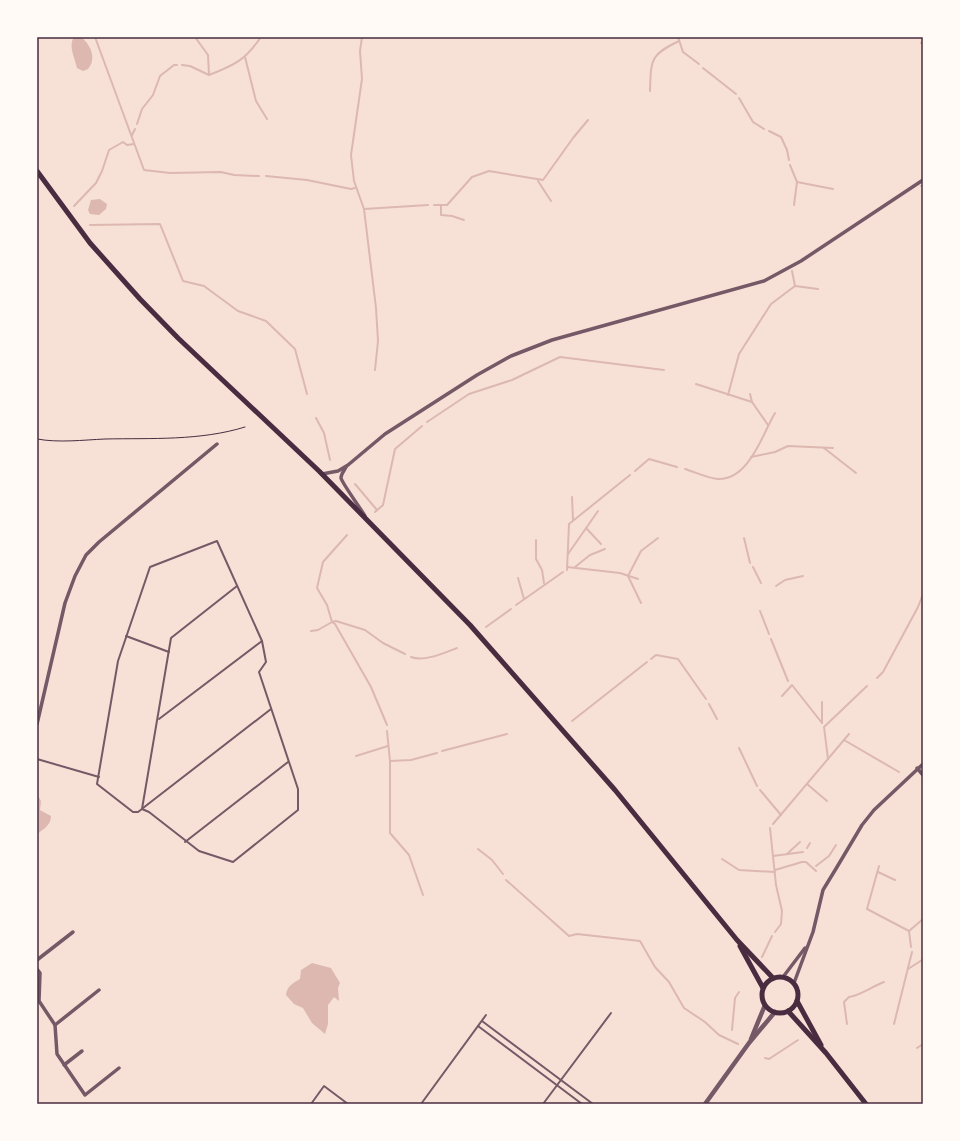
<svg xmlns="http://www.w3.org/2000/svg" width="960" height="1141" font-family="'Sofia Sans Condensed',sans-serif">
<style>
.water{fill:#dcb8b0}
.lines{fill:none;stroke-linecap:round;stroke-linejoin:round}
.stream{stroke:#dcb8b0;stroke-width:2}
.path{stroke:#4a2c40;stroke-width:1}
.service{stroke:#755966;stroke-width:2}
.minor{stroke:#755966;stroke-width:3.5}
.tertiary{stroke:#755966;stroke-width:4.5}
.secondary{stroke:#4a2c40;stroke-width:5}
.neatline{fill:none;stroke:#4a2c40;stroke-width:1.5}
</style>
<rect width="100%" height="100%" fill="#f7e1d7"/>
<g class="water">
<path d="M74 37H81C91 45 97 59 88 69L83 71 77 68C75 58 68 46 74 37Z"/>
<polygon points="100,199 107,204 106,209 99,215 90,214 88,210 91,200"/>
<path d="M37 794 41 801 40 810 51 816C51 825 44 829 37 834Z"/>
<path d="M312 963 331 968 340 983 338 988 339 1001 334 997 328 1005V1024L325 1034 312 1023 303 1008 294 1004 286 995C287 986 293 983 300 979L301 970Z"/>
</g>
<g class="lines">
<g class="stream">
<polyline points="95,37 144,170 170,173 221,172 234,175 259,176"/>
<polyline points="195,37 208,55 209,75"/>
<polyline points="362,37 360,51 362,79 351,155 354,181 364,209 376,308 378,341 375,370"/>
<polyline points="678,37 683,52 699,64"/>
<polyline points="921,43 923,42"/>
<polyline points="245,57 256,101 267,119"/>
<path d="M182 65 190 66 209 75C235 65 245 60 261 37"/>
<polyline points="703,68 736,94"/>
<path d="M650 91C651 59 650 55 679 41"/>
<polyline points="739,98 753,122 764,129"/>
<polyline points="137,124 142,109 153,95 160,76 174,65 177,65"/>
<polyline points="769,131 781,137 787,150 789,160"/>
<polyline points="132,135 135,129"/>
<polyline points="790,165 797,182 794,205"/>
<polyline points="266,176 307,180 351,189 355,188"/>
<polyline points="538,181 551,201"/>
<polyline points="797,182 833,189"/>
<polyline points="921,186 923,186"/>
<polyline points="434,205 447,205 472,177 489,171 543,180 573,138 588,120"/>
<polyline points="441,205 441,215 452,216 464,220"/>
<polyline points="74,206 96,183 102,171 109,150 123,142 127,145 134,144"/>
<polyline points="364,209 428,205"/>
<polyline points="90,225 160,224 183,281 204,286 238,311 266,321 295,349 307,394"/>
<polyline points="795,286 818,289"/>
<polyline points="696,384 752,402 768,425"/>
<polyline points="750,394 752,402"/>
<polyline points="728,395 739,354 771,304 795,286 792,271"/>
<polyline points="316,418 324,433 330,460"/>
<polyline points="427,422 469,394 512,380 560,357 664,370"/>
<polyline points="824,448 856,473"/>
<polyline points="751,457 775,452 788,446 833,448"/>
<path d="M685 469C695 472 707 478 718 479 749 480 762 435 775 413"/>
<polyline points="635,471 649,459 677,467"/>
<polyline points="355,484 377,510"/>
<polyline points="572,497 573,520"/>
<polyline points="375,512 383,505 395,449 422,426"/>
<polyline points="586,528 601,544"/>
<polyline points="744,538 750,563"/>
<polyline points="536,540 536,559 542,570 544,583"/>
<polyline points="568,554 598,511"/>
<polyline points="567,567 620,573 638,579"/>
<polyline points="575,567 590,555 605,549"/>
<polyline points="753,567 761,583"/>
<polyline points="567,570 569,524 630,475"/>
<polyline points="518,578 524,599"/>
<polyline points="776,586 785,580 803,576"/>
<polyline points="641,603 628,576 641,551 658,538"/>
<polyline points="516,605 563,572"/>
<polyline points="760,611 769,634"/>
<polyline points="332,622 335,624 371,687 387,725"/>
<polyline points="332,622 336,621 365,630 383,643 405,654"/>
<polyline points="486,627 511,609"/>
<polyline points="311,631 318,630 332,622 327,605 317,588 323,562 347,535"/>
<polyline points="771,639 788,681"/>
<path d="M411 657C424 662 444 653 457 648"/>
<polyline points="651,659 656,655 678,659 706,699"/>
<polyline points="877,678 883,672 918,607 923,594"/>
<polyline points="782,696 792,685 822,723"/>
<polyline points="822,702 822,723"/>
<polyline points="709,704 717,719"/>
<polyline points="572,721 647,662"/>
<polyline points="387,731 390,761 390,833 409,855 423,895"/>
<polyline points="844,740 899,772"/>
<polyline points="739,748 757,786"/>
<polyline points="442,751 507,734"/>
<polyline points="356,756 388,746"/>
<polyline points="828,759 824,727 867,686"/>
<polyline points="390,761 411,760 437,753"/>
<polyline points="807,784 827,801"/>
<polyline points="760,790 781,815"/>
<polyline points="773,824 849,734"/>
<polyline points="770,828 776,885 782,911 781,924 775,932"/>
<polyline points="807,848 810,843"/>
<polyline points="478,849 492,860 503,874"/>
<polyline points="788,853 800,842"/>
<polyline points="773,856 803,852"/>
<polyline points="722,859 739,870 775,872"/>
<polyline points="816,866 829,856 836,845"/>
<polyline points="879,866 867,909 909,931"/>
<polyline points="775,870 802,862 806,862 816,871"/>
<polyline points="878,872 895,880"/>
<polyline points="506,880 569,936 577,934 640,941 655,967 669,982 684,1008 705,1022 719,1035 738,1044"/>
<polyline points="911,947 909,931 923,919"/>
<polyline points="762,957 772,936"/>
<polyline points="908,969 922,960"/>
<path d="M847 1024 844 1002 849 997C859 996 873 986 884 982"/>
<polyline points="894,1024 912,952"/>
<polyline points="732,1030 735,998 739,992"/>
<polyline points="917,1048 923,1044"/>
<polyline points="765,1058 769,1059 798,1040"/>
</g>
<path class="path" d="M37 439C59 443 83 440 105 439 151 438 200 441 245 427"/>
<g class="service">
<polygon points="217,541 262,641 266,662 259,672 298,789 298,810 233,862 199,851 149,812 142,809 138,812 133,812 97,784 118,661 150,567"/>
<polyline points="126,636 169,652"/>
<polyline points="159,719 262,641"/>
<polyline points="37,759 99,777"/>
<polyline points="143,808 271,709"/>
<polyline points="142,809 171,638 237,586"/>
<polyline points="185,842 288,762"/>
<polyline points="482,1021 593,1104"/>
<polyline points="478,1026 582,1104"/>
<polyline points="311,1104 324,1086 348,1104"/>
<polyline points="421,1104 486,1015"/>
<polyline points="543,1104 611,1013"/>
</g>
<g class="minor">
<path d="M346 467C344 471 341 474 341 478 342 483 361 509 365 516"/>
<polyline points="322,474 338,471 348,465 385,434 477,375 511,356 552,340 764,281 801,261 923,180"/>
<polyline points="37,724 65,603 75,576 86,555 99,542 217,444"/>
<polyline points="917,768 923,775"/>
<polyline points="37,960 73,932"/>
<polyline points="37,969 40,973 39,1001 55,1025 57,1054 85,1095 119,1068"/>
<polyline points="783,977 805,948"/>
<polyline points="794,983 813,932 823,890 837,867 862,825 874,810 923,764"/>
<polyline points="55,1025 99,990"/>
<polyline points="64,1065 82,1051"/>
</g>
<g class="tertiary">
<polyline points="751,1039 765,1005"/>
<polyline points="705,1104 749,1043 775,1012"/>
</g>
<g class="secondary">
<polyline points="37,171 90,243 140,299 178,338 319,471 470,625 615,790 737,940 773,978"/>
<polyline points="740,946 763,988"/>
<circle cx="780" cy="995" r="18"/>
<polyline points="797,1001 821,1045"/>
<polyline points="788,1011 826,1053 866,1104"/>
</g>
</g>
<rect width="960" height="1141" fill="none" stroke="#fffaf5" stroke-width="76"/>
<rect x="38" y="38" width="884" height="1065" class="neatline"/>
</svg>
